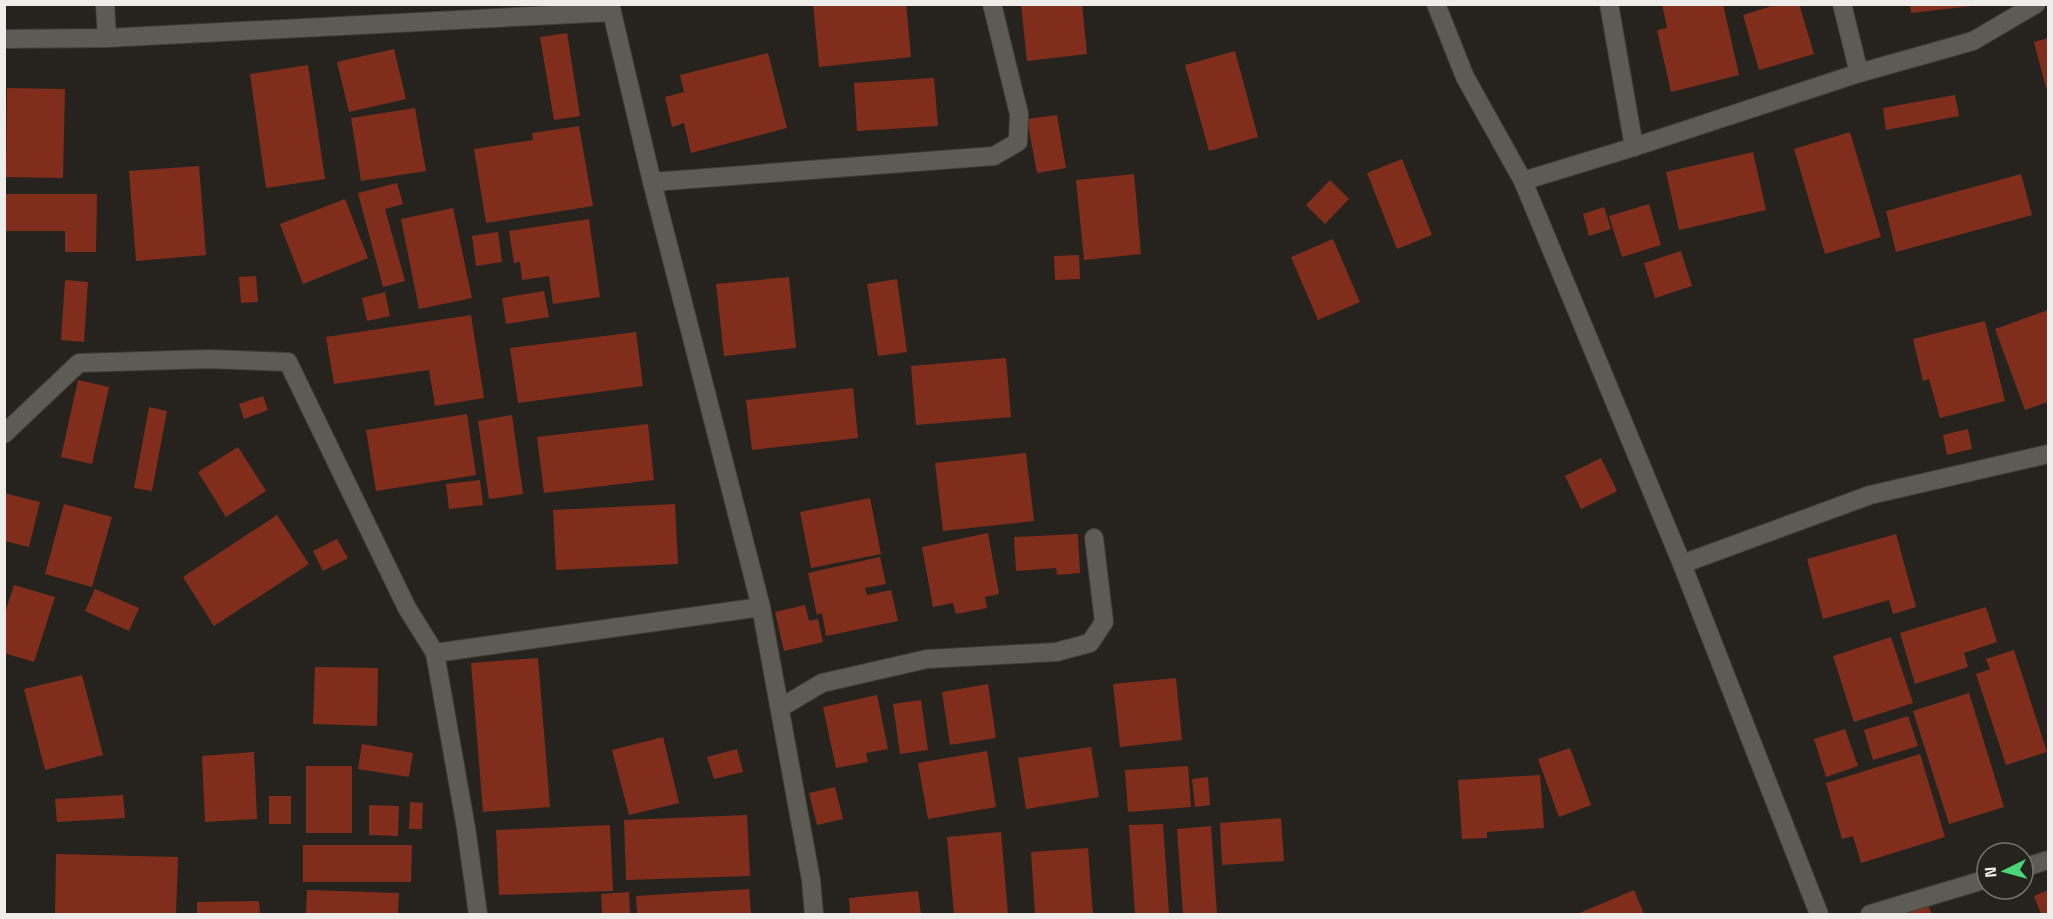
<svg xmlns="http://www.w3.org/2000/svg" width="2053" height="919" font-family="'Titillium Web',sans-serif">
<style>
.building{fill:#812d1c}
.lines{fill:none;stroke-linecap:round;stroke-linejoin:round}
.minor-casing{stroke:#403e3a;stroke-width:20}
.minor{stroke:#5e5b54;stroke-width:18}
</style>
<rect width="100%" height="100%" fill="#26231e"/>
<g class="building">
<polygon points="813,4 906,4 911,57 819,67"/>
<polygon points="1021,4 1082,4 1087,54 1027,61"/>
<polygon points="1662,4 1723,4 1739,75 1671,92 1657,30 1667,28"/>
<polygon points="1778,4 1799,4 1814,54 1759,70 1743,15"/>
<polygon points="1910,4 1972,4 1972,6 1911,13"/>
<polygon points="567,33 580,116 554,120 540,37"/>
<polygon points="2048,38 2048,87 2046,88 2034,42"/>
<polygon points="394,49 406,99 349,112 337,62"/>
<polygon points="1235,51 1258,137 1209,151 1185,65"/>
<polygon points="768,53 787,128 691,153 684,123 672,127 665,97 684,92 680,75"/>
<polygon points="308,65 325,179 266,188 250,74"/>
<polygon points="934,78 938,126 857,131 854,83"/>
<polygon points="7,88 65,89 63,178 6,177"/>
<polygon points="1955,95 1959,116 1886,130 1883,108"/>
<polygon points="415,108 426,171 361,181 351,118"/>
<polygon points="1057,115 1066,168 1037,173 1027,119"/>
<polygon points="579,126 593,206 486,223 474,149 533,140 532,133"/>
<polygon points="1850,132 1881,237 1825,254 1794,149"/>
<polygon points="1753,152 1766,210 1679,230 1666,172"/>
<polygon points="1402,159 1432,235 1397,249 1367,173"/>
<polygon points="199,166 206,255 136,261 129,171"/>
<polygon points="1134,174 1141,254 1084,260 1076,180"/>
<polygon points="2021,174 2032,215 1896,252 1886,211"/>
<polygon points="1330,180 1349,199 1325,224 1306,205"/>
<polygon points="397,183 403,204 385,209 405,281 383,287 358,193"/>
<polygon points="4,194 97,194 96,252 65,252 65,231 4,231"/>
<polygon points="345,199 368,258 303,284 280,224"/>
<polygon points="1649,204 1661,245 1622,257 1609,216"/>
<polygon points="1604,207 1611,229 1589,236 1583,214"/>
<polygon points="453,208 472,298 419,309 401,219"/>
<polygon points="589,219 600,297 553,304 549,276 522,280 520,262 514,263 509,231"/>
<polygon points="498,232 502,262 476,266 472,236"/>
<polygon points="1333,239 1360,302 1318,320 1291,257"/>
<polygon points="1681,251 1692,286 1655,298 1644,263"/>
<polygon points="1079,255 1080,279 1055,280 1054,256"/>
<polygon points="256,276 258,302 241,303 239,277"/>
<polygon points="789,277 796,348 724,356 716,284"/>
<polygon points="897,279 907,352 878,356 867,284"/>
<polygon points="65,280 88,282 84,342 61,340"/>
<polygon points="544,291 549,317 506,324 502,298"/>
<polygon points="385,292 390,316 367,321 362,298"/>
<polygon points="2048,310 2048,402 2025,410 1995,329"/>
<polygon points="471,315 484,398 435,406 429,370 334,384 326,337"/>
<polygon points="1985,321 2005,401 1940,418 1929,379 1923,381 1913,339"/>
<polygon points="636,332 643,386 518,403 510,348"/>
<polygon points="1006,358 1011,417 916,425 911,366"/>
<polygon points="78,380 109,387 92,464 61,457"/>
<polygon points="853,388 858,438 752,450 746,400"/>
<polygon points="263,396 268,410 244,419 239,404"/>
<polygon points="149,407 167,411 152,491 134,488"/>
<polygon points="467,414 476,475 376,491 366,430"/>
<polygon points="512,415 523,494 489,499 478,421"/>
<polygon points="648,424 654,480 544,493 537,437"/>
<polygon points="1968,429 1972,449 1947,455 1943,435"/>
<polygon points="238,447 266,491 226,517 198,472"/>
<polygon points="1026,453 1034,521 943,531 935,463"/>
<polygon points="1601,458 1617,491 1581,509 1565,476"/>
<polygon points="480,480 483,505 449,509 446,484"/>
<polygon points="4,493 40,502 29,547 4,541"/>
<polygon points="870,498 881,554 811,568 800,512"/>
<polygon points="64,504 112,517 92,587 45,574"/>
<polygon points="675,504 678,564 556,570 553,510"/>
<polygon points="277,515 309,564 214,626 183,577"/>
<polygon points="988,533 999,594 985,597 987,608 956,614 953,603 933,607 922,547"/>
<polygon points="1078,534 1080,573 1057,575 1056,568 1016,571 1014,537"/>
<polygon points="1896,534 1916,607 1893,614 1889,600 1823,619 1807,559"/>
<polygon points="337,539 348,558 323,571 313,551"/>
<polygon points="880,557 886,584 865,588 867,595 891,590 898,621 826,636 822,613 817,615 808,573"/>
<polygon points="14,585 55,597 34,662 4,653 4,616"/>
<polygon points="95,589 139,608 129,631 85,611"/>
<polygon points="805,605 809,621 818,619 823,642 784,651 775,612"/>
<polygon points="1986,607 1997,642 1964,653 1968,667 1915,684 1900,633"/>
<polygon points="1891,637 1913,703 1854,722 1833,656"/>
<polygon points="2014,650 2047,752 2006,765 1976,674 1990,669 1986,659"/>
<polygon points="538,658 550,807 483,812 471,663"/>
<polygon points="315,667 378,668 377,726 313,724"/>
<polygon points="82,675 103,755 45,770 24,689"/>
<polygon points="1176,678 1182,740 1120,747 1113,684"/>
<polygon points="988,684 996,738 950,745 942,692"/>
<polygon points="1969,693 2004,807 1949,824 1913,711"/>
<polygon points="877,695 888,749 866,753 868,762 836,768 823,707"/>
<polygon points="921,700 928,750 900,754 893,704"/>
<polygon points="1908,716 1918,746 1873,760 1864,730"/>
<polygon points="1845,729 1858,766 1826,777 1814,739"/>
<polygon points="663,737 679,803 629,815 612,750"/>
<polygon points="362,744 413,753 409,777 358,769"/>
<polygon points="1091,747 1099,797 1026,809 1018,758"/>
<polygon points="1570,748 1591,805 1559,817 1538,759"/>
<polygon points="737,749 743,772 714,779 707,757"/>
<polygon points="987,751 996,807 928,819 918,763"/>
<polygon points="254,752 257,819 205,822 202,756"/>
<polygon points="1920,754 1945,837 1861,863 1853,836 1842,839 1826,783"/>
<rect x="306" y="766" width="46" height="67"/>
<polygon points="1188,766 1191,807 1128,812 1125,770"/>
<polygon points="1540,775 1544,828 1487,832 1487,838 1462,839 1458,780"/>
<polygon points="1208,777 1210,805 1195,807 1192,779"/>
<polygon points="835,787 843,819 817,825 809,793"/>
<polygon points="123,795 125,818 57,822 55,799"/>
<rect x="269" y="796" width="22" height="28"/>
<polygon points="410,802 423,803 422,829 409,829"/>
<polygon points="369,805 399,806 398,836 369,835"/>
<polygon points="747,815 750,876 626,880 624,820"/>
<polygon points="1281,818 1284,861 1222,865 1220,823"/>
<polygon points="1163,824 1169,914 1135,914 1129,825"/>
<polygon points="610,825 613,891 499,895 496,830"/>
<polygon points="1211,826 1217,914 1183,914 1177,829"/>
<polygon points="1001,832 1008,914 954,914 947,837"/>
<polygon points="303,845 412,845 411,882 303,882"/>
<polygon points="1088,848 1093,914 1035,914 1031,852"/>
<polygon points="56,854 178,857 176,914 55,914"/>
<polygon points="749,889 751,914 637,914 636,896"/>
<polygon points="307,890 399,893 398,914 306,914"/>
<polygon points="1634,890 1644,914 1577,914"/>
<polygon points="2048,890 2048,914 2041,914 2034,896"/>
<polygon points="918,891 921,914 850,914 849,898"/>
<polygon points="629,892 630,914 602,914 601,894"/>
<polygon points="259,901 260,914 197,914 197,902"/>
<polygon points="1926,901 1932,914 1891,914"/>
</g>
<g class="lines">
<g class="minor-casing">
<g id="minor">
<polyline points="105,4 107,38"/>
<polyline points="610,4 652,182 761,607 811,880 814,914"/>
<polyline points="1436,4 1465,77 1523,181 1682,564 1819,914"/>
<polyline points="1609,4 1634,147"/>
<polyline points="1842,4 1859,73"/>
<polyline points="4,39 107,38 612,12"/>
<polyline points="1523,181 1634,147 1859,73 1973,41 2036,4"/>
<polyline points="652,182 994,156 1018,142 1019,114 992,4"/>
<polyline points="4,434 79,363 208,359 288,362 407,608 435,653 466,828 478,914"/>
<polyline points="1682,564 1870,495 2048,454"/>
<polyline points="435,653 761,607"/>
<polyline points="780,708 822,683 927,659 1056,652 1090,643 1104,622 1094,538"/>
<polyline points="2023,868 2048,860"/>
<polyline points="1870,914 1987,879"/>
</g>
</g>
<use href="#minor" class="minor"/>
</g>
<rect width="2053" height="919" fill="none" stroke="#efede9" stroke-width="12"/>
<g transform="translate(2005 871) rotate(265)"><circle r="28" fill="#26231e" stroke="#76746f" stroke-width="1.5"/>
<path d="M0-4.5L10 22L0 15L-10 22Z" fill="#49d778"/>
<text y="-9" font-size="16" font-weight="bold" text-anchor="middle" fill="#efede9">N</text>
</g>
</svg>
